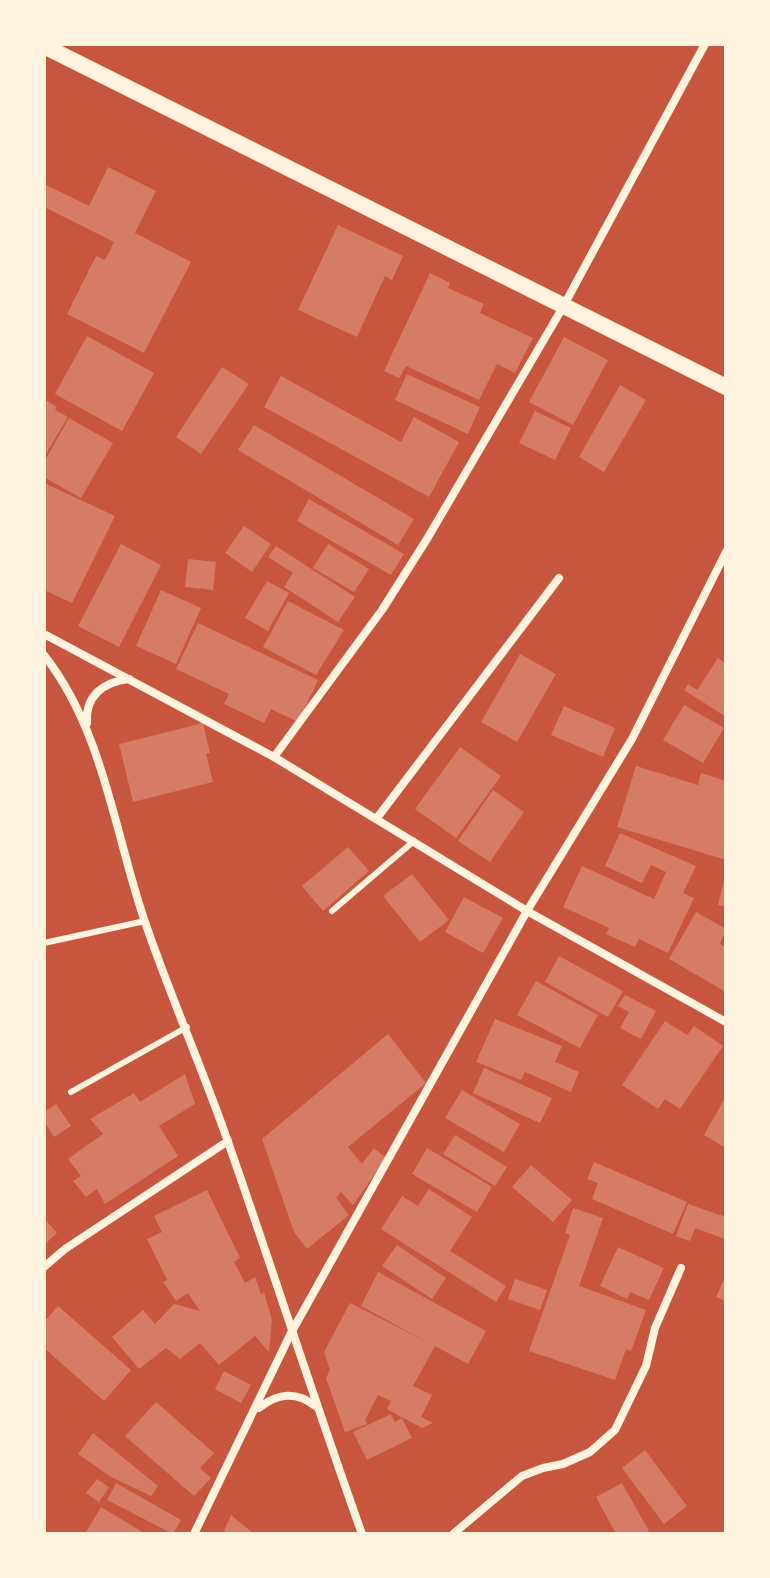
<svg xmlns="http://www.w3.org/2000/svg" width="770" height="1578" font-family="Signika,sans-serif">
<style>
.building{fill:#d67c66}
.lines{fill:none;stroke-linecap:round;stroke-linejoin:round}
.service{stroke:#fff3e0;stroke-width:6}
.minor{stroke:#fff3e0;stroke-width:8}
.secondary{stroke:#fff3e0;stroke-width:16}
</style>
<rect width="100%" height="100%" fill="#c8553d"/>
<g class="building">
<polygon points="108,167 156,191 135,233 191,262 144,353 67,314 96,256 105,260 114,242 44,207 44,184 89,206"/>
<polygon points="338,225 403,256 392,280 385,276 357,337 298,310"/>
<polygon points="430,273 450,283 448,288 484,304 480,313 533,338 515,373 497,364 479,400 406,366 399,378 384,371"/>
<polygon points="87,336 154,373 122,431 55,394"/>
<polygon points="564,337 608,360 573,425 529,402"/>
<polygon points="222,367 249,384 201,454 176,437"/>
<polygon points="407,374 480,407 468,434 395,400"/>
<polygon points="281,376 401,442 414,417 459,442 429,497 264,407"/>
<polygon points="620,385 646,400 604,472 579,457"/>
<polygon points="44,399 57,407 55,410 68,417 44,457"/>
<polygon points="535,411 571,428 555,460 519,443"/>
<polygon points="69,418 113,443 81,498 44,477 44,462"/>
<polygon points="254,425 414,519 398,545 238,450"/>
<polygon points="44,483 115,516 72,603 44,590"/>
<polygon points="309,499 404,554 391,575 297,521"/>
<polygon points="244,526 271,544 252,572 225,553"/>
<polygon points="121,544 161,565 119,647 78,626"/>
<polygon points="328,544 369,569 354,592 313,568"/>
<polygon points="276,546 355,597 338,622 284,587 293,573 268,557"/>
<polygon points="188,559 216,562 213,590 185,587"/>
<polygon points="267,581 289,593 268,631 245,618"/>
<polygon points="161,590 201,608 176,664 136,646"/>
<polygon points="288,601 344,630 316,675 263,647"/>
<polygon points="198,623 318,680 298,722 271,709 264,723 224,704 229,694 176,669"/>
<polygon points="520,654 556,674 517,742 481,722"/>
<polygon points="718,658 726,664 726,717 684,690 688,684 697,690"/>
<polygon points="684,705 724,728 703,763 663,740"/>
<polygon points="564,706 615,728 603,757 551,735"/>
<polygon points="203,723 210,753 206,754 213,782 133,802 119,744"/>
<polygon points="460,747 501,776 456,838 415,809"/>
<polygon points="636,766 698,785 701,773 726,781 726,860 617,827"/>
<polygon points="493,790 524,812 490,862 458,841"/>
<polygon points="620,833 696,866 683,893 694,898 668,953 639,939 635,947 606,934 609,928 563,907 582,866 654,899 666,872 651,865 642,883 605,866"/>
<polygon points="348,847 369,871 323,911 302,886"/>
<polygon points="412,874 449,920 420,942 383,896"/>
<polygon points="725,876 726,876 726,907 718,905"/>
<polygon points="464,897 503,918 483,953 445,932"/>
<polygon points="696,912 726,929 720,944 726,947 726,992 669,959"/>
<polygon points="559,956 623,991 608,1017 545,982"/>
<polygon points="536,981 598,1015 580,1048 517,1015"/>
<polygon points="625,995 656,1011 641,1039 620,1028 629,1012 618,1006"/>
<polygon points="495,1019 562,1046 555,1062 579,1072 571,1092 525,1072 521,1080 476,1062"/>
<polygon points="665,1021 687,1035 694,1026 723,1046 680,1109 665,1099 658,1109 622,1085"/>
<polygon points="388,1034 426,1083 348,1147 362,1164 374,1148 386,1158 353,1205 341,1192 336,1198 349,1215 307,1249 294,1232 262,1139"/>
<polygon points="484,1068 552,1098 540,1123 473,1093"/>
<polygon points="185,1074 195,1104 159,1126 178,1156 105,1204 97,1189 86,1197 73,1181 81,1176 68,1159 103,1134 90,1119 134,1093 140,1102"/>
<polygon points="462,1090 520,1124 504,1152 445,1118"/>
<polygon points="726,1096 726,1148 704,1135"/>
<polygon points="56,1104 71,1126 54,1137 44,1121 44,1112"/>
<polygon points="455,1135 507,1167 495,1186 443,1154"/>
<polygon points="427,1148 492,1187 477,1212 412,1174"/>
<polygon points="594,1162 687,1202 673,1234 592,1199 598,1183 587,1179"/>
<polygon points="531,1165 572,1200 553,1222 512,1187"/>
<polygon points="429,1189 472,1217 450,1251 506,1286 496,1302 381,1229 402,1196 418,1206"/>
<polygon points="207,1190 240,1258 234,1262 245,1283 255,1277 261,1294 264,1292 272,1320 269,1352 255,1336 219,1365 200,1343 180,1359 166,1348 139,1369 112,1337 143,1310 155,1324 174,1304 200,1311 188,1293 176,1301 163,1282 167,1280 147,1239 162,1232 154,1216"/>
<polygon points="688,1204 726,1217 725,1239 695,1228 690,1241 676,1236"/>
<polygon points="573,1208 603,1218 579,1286 646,1310 631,1351 626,1349 615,1380 529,1351 570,1235 565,1233"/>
<polygon points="44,1218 57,1233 44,1245"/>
<polygon points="397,1245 446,1278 432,1299 382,1266"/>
<polygon points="618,1247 664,1268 649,1300 630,1292 627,1299 600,1286"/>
<polygon points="378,1272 486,1331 468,1364 435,1346 413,1386 432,1395 421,1417 433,1423 422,1428 387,1409 391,1401 378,1395 365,1420 367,1424 345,1432 326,1378 330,1370 324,1352 350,1303 427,1342 361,1306"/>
<polygon points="726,1275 726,1301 716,1297"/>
<polygon points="515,1279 547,1290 540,1310 508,1299"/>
<polygon points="58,1306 131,1370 104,1401 44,1348 44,1322"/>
<polygon points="224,1371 251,1385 241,1403 215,1389"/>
<polygon points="156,1402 214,1453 200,1468 211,1478 194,1496 125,1436"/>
<polygon points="391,1414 395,1422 402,1418 412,1438 367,1460 353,1432"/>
<polygon points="93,1433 158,1486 151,1496 111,1477 78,1454"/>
<polygon points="645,1450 687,1506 664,1524 622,1468"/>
<polygon points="97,1479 109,1487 99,1502 86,1493"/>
<polygon points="116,1483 181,1520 173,1534 107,1500"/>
<polygon points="622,1483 649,1531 644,1534 616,1534 596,1497"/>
<polygon points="101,1507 146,1534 85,1534"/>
<polygon points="231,1515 254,1534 228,1534 224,1531"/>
</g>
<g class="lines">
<g class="service">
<polyline points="332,911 414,841"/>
<polyline points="44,943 145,921"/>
<polyline points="71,1092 187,1027"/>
</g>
<g class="minor">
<polyline points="44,634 274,757 527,911 726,1022"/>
<path d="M44 655C103 730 114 830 144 919 169 993 201 1065 227 1139 273 1270 315 1403 362 1534"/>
<path d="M87 723C85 696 103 682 129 679"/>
<polyline points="274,757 382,610 427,539 563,307 705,44"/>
<polyline points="377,818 559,578"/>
<polyline points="44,1267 65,1249 228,1141"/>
<path d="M259 1408C277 1393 297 1391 315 1406"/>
<polyline points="194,1534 291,1333 527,911 632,739 726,552"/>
<polyline points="453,1534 522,1476 543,1468 563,1464 590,1452 615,1430 646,1366 655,1328 681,1268"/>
</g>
<polyline class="secondary" points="44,46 726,387"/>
</g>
<rect width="770" height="1578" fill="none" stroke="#fff3e0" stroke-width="92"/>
</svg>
